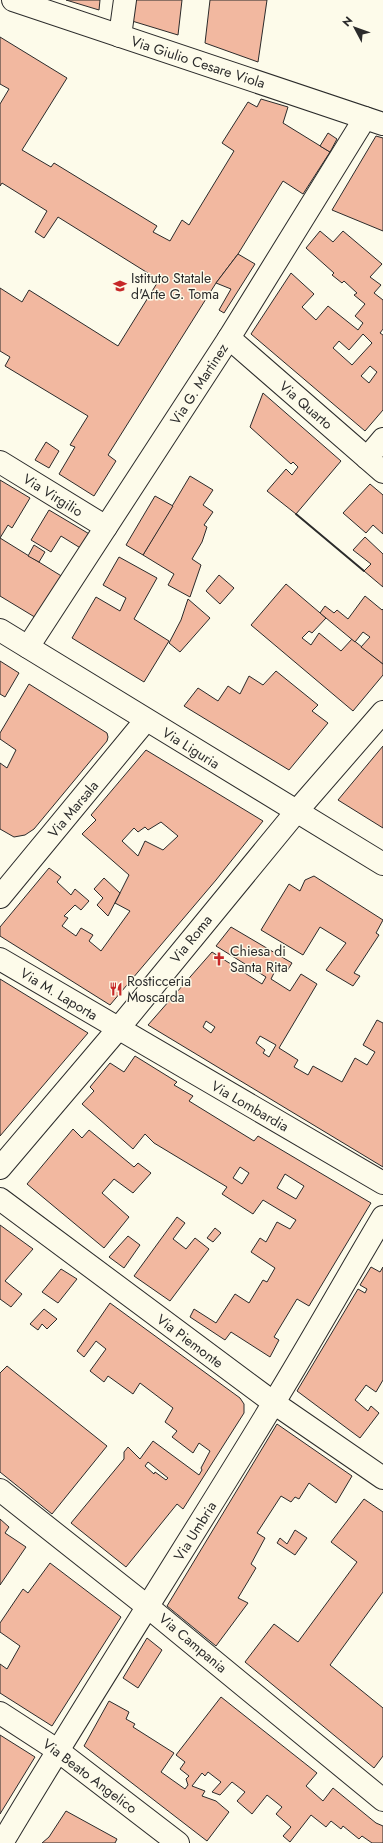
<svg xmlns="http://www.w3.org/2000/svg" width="383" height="1843" font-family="Jost,sans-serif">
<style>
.building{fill:#f2b8a0;stroke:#2b2b2b;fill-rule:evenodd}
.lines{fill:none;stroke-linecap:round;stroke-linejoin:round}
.minor-casing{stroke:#2b2b2b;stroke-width:24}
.tertiary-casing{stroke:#2b2b2b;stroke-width:24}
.secondary-casing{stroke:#2b2b2b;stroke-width:24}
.minor{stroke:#fdfbea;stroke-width:22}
.tertiary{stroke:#fdfbea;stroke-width:22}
.secondary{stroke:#fdfbea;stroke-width:22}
.wall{stroke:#2b2b2b;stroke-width:2}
.labels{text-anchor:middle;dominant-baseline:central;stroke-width:3;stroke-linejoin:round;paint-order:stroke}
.street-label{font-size:14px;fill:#2b2b2b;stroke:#fdfbea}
.poi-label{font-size:14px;fill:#2b2b2b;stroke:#fdfbea;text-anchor:start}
</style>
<rect width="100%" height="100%" fill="#fdfbea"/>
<g class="building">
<polygon points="66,0 100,0 99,10"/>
<polygon points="135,0 182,0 178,35 132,21"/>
<polygon points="210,0 267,0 258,62 205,43"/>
<polygon points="0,37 67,78 22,150 51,167 54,163 157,226 153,232 170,241 182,220 189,225 234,151 222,143 248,102 257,107 261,99 288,107 283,123 330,152 303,194 283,181 238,254 216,283 108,455 116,461 94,496 59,474 75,447 70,445 88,416 5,366 10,357 0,351 0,288 22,302 29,290 118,346 159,280 58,217 44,238 35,232 47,211 2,183 0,186 0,104 9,89 0,84"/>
<polygon points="328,133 337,139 330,152 320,146"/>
<polygon points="376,136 383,138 383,231 332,210"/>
<path d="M320 231 333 242 343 231 382 264 370 277 381 285 374 293 383 300V329L380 333 383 335V410L365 431 251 334 291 273 314 294 302 307 316 320 328 306 358 330 363 323 355 316 365 304 354 295 357 293 344 281 342 283 332 275 334 273 306 248ZM363 334 372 343 352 365 333 348 339 341 349 350ZM370 366 377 372 369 383 361 376Z"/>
<polygon points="238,254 255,264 224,313 219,310 231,289 216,283"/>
<polygon points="263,393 341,461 296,514 267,491 286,469 292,475 298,467 293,462 291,464 250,427"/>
<polygon points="46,442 59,451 49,468 35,460"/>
<polygon points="190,476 213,490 203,505 213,512 204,525 207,527 202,542 192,559 201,565 190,597 168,585 174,574 143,555"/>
<polygon points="0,480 30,498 12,528 8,525 0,538 63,577 38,619 0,596"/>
<polygon points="370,484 383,495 383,534 373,525 366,533 343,513"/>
<polygon points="155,496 173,506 143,555 126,545"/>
<polygon points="49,510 91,535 82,549 61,536 51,552 31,540"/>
<polygon points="365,537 383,554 383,587 364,571 371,564 353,550"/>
<polygon points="34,545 45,552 39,562 28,556"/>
<polygon points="119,557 157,578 134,619 169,641 144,682 72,638 96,597 120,611 126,598 103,585"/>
<polygon points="219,575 234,588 220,604 206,591"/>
<polygon points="286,584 326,618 312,633 309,631 302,638 311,645 319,633 341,651 352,639 383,664 383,675 353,711 251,625"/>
<polygon points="365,596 382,610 383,609 383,664 361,647 370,637 363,632 355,642 320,613 325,606 334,613 337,610 348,619"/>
<polygon points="188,599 210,618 180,652 169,643 181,620"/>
<polygon points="0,661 19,673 5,697 0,694"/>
<polygon points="276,671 318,705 312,711 328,723 289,770 184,706 198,688 218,701 228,686 240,694 249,676 263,685"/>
<polygon points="29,684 107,733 108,737 107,741 34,829 25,835 14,837 0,829 0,763 7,768 16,750 0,739 0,733"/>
<polygon points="383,746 383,828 338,800"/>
<path d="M146 750 263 821 216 880 110 1005 0 936V927L49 868 61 877 57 882 71 895 75 889 89 901 81 910 75 905 64 916 68 918 62 926 76 936 81 928 93 935 89 941 101 951 130 911 115 903 129 875 82 834 96 820 91 815ZM161 822 178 836 163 850 145 841 138 856 122 841 134 828 138 832 145 827 148 830Z"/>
<polygon points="314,876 383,920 376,933 379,935 354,973 360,976 353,986 326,970 346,943 320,927 303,955 261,930 289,884 300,891 305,880"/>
<polygon points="104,878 120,893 108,916 97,905 103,898 94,889"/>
<path d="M231 927 292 963 287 971 271 961 269 965 276 969 271 979 290 991 301 974 317 984 279 1048 298 1060 294 1067 308 1075 313 1066 342 1082 355 1058 367 1065 375 1052 363 1045 377 1020 383 1023V1167L148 1025 212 952 262 984 266 977 216 946ZM206 1021 215 1027 211 1033 203 1027ZM260 1036 276 1045 269 1057 263 1053 265 1050 256 1043Z"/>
<polygon points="0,979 88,1033 0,1136"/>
<path d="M135 1056 177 1082 174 1085 193 1096 189 1101 254 1141 258 1136 371 1203 309 1306 297 1299 274 1337 279 1340 270 1357 231 1332 225 1340 190 1317 194 1309 216 1323 235 1294 249 1303 263 1280 267 1282 275 1268 251 1252 260 1238 266 1242 277 1222 290 1229 296 1220 263 1200 253 1214 222 1194 227 1187 154 1143 145 1134 133 1149 82 1104 94 1091 90 1087 110 1063 124 1072ZM240 1167 249 1173 242 1184 233 1178ZM285 1174 304 1186 296 1199 277 1188Z"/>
<polygon points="73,1129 82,1138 89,1130 134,1167 138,1163 151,1173 133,1193 114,1179 102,1193 129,1217 104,1248 27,1184"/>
<polygon points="177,1217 185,1223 173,1239 186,1249 195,1238 209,1249 170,1301 134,1276"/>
<polygon points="0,1225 33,1249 5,1281 22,1294 11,1307 0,1299"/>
<polygon points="215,1228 221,1233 213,1242 207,1238"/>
<polygon points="128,1236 140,1245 124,1268 109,1257"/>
<polygon points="371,1267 380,1272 383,1267 383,1380 376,1392 366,1385 355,1400 368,1411 371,1406 379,1413 360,1438 297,1391 358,1289 365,1293 367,1289 360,1285"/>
<polygon points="61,1269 77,1279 58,1303 42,1292"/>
<path d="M110 1303 240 1398 244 1404V1413L183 1509 177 1504 126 1567 71 1523 124 1459V1452L128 1447 140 1459 153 1441 199 1475 202 1470 201 1468 210 1451 199 1443 193 1453 172 1437 177 1431 165 1422 173 1408 140 1383 133 1394 108 1376 104 1382 90 1371 106 1349 96 1341 84 1357 77 1351ZM148 1462 168 1478 166 1480 155 1472 154 1474 145 1466Z"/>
<polygon points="44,1309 57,1319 47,1329 42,1324 38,1330 30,1324"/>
<polygon points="7,1366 107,1446 52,1514 0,1472 0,1373"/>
<polygon points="277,1424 352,1476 336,1503 309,1483 299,1499 295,1497 291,1502 281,1496 257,1533 265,1538 251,1564 256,1568 238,1598 248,1603 216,1646 167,1606"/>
<polygon points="364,1499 383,1512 383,1592 330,1665 383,1708 383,1756 374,1768 245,1662 274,1624 298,1642 357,1562 331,1542"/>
<polygon points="0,1519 9,1527 5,1533 26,1547 0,1585"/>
<polygon points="295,1530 307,1538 295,1555 277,1543 280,1538 287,1544"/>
<polygon points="50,1563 121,1617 52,1726 0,1693 0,1664 7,1669 20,1646 0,1632 0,1623 23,1589 28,1593"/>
<polygon points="147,1638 162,1650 138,1688 123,1678"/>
<polygon points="221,1697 317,1773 306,1786 323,1801 333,1788 376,1823 383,1826 383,1843 372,1843 362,1836 359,1839 343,1826 341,1829 331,1821 326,1827 311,1815 290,1842 283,1836 291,1827 276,1814 282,1807 267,1795 252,1814 237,1801 245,1792 232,1782 220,1795 212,1792 221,1782 208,1772 205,1776 202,1773 192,1786 205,1791 202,1796 216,1801 229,1812 207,1841 84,1746 109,1701 129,1712 126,1719 135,1724 133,1727 174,1753 161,1772 185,1789 188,1785 186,1779 189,1776 180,1769 185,1762 176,1755"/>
<polygon points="0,1735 35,1757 0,1814"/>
<polygon points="66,1811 117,1839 115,1843 42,1843 49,1837"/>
</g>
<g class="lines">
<g class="minor-casing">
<g id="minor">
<polyline points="13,0 383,124"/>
<polyline points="120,36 125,0"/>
<polyline points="229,338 383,472"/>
<polyline points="367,458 383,439"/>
<polyline points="0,462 106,527"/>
<polyline points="28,647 229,338 365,118"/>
<polyline points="0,897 146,720"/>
<polyline points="0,959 383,1183"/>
<polyline points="0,1199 274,1403 383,1478"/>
<polyline points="0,1490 148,1607 383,1800"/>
<polyline points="0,1713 57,1750 178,1843"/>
<path d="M2 1843C90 1695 184 1551 273 1404 311 1342 346 1279 383 1217"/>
</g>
</g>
<g class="tertiary-casing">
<polyline id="tertiary" points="0,630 383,864"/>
</g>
<g class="secondary-casing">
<polyline id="secondary" points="0,1168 118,1029 296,812 383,712"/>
</g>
<use href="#minor" class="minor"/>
<use href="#tertiary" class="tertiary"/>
<use href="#secondary" class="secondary"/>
<polyline class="wall" points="296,514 364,571"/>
</g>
<defs>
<g id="school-bare" transform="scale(1.08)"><path d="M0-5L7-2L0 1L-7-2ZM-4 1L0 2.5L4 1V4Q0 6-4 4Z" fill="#c62828" stroke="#fdfbea" stroke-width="2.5" paint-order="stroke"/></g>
<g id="church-bare" transform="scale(1.08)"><path d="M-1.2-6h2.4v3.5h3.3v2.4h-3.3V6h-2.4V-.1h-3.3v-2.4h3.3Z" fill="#c62828" stroke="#fdfbea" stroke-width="2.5" paint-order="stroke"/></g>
<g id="restaurant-bare" transform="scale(1.08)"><path d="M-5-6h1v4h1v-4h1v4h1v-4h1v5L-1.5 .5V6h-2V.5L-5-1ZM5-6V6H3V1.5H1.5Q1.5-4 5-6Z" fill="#c62828" stroke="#fdfbea" stroke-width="2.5" paint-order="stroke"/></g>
</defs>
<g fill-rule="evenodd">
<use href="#school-bare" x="120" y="286"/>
<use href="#church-bare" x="219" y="959"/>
<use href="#restaurant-bare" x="116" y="989"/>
</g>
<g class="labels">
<g class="street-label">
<text transform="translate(198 62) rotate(18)">Via Giulio Cesare Viola</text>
<text transform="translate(199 384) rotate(-57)">Via G. Martinez</text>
<text transform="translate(306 405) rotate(41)">Via Quarto</text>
<text transform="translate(53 495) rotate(32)">Via Virgilio</text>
<text transform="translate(191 748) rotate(32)">Via Liguria</text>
<text transform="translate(73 809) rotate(-50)">Via Marsala</text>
<text transform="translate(191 939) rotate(-51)">Via Roma</text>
<text transform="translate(59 994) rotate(31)">Via M. Laporta</text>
<text transform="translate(250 1106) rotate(30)">Via Lombardia</text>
<text transform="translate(190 1341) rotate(37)">Via Piemonte</text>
<text transform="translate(195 1531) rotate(-58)">Via Umbria</text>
<text transform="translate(193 1643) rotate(40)">Via Campania</text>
<text transform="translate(90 1776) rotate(37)">Via Beato Angelico</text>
</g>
<g class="poi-label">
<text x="131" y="278">Istituto Statale<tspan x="131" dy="16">d'Arte G. Toma</tspan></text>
<text x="230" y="951">Chiesa di<tspan x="230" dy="16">Santa Rita</tspan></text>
<text x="127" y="981">Rosticceria<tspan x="127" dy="16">Moscarda</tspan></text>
</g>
</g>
<g transform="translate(355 28) rotate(311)" stroke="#fdfbea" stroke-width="3" paint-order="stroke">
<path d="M0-3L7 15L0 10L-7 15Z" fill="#2b2b2b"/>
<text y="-6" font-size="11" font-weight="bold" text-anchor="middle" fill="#2b2b2b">N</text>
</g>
</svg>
